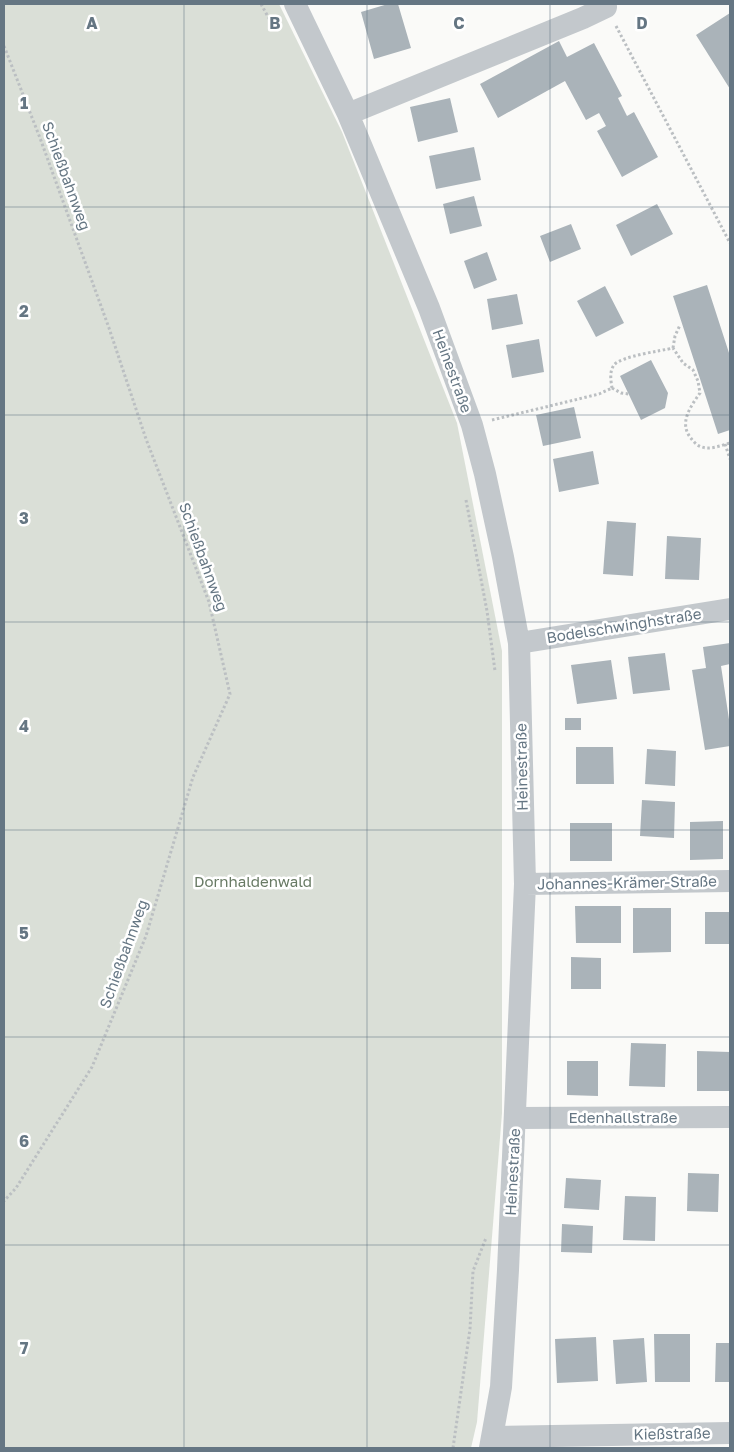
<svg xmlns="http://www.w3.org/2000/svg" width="734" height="1452" viewBox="0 0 734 1452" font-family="'Golos Text',sans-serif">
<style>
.green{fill:#dadfd7}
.building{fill:#aab3b9}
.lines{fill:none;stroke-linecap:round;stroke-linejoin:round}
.path{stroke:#bbbfc2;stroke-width:3;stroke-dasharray:2.5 2.5;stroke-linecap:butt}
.minor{stroke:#c3c8cc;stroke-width:22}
.grid{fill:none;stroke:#657683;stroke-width:1;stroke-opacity:0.55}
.labels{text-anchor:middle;stroke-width:5;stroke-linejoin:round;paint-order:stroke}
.street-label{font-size:15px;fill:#657683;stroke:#fff}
.park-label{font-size:15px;fill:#687a64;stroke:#fff}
.grid-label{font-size:16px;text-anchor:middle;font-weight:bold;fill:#657683;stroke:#fff;stroke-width:5;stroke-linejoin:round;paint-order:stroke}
</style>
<rect width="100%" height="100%" fill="#fafaf8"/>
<path class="green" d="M4,4H279L342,132L457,423L502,651V1113L477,1422L471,1448H4Z"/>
<path class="building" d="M388,4H398L411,48L374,59L361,12Z
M730,13V89L696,35Z
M559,41L567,57L594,43L622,96L618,98L627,116L634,112L658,157L622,177L597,131L606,126L599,113L586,120L565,81L498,118L480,84Z
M450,98L458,132L418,142L410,107Z
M474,147L481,180L436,189L429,156Z
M474,196L482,226L450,234L443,204Z
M657,204L673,234L631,256L616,225Z
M571,224L581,249L550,262L540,236Z
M487,252L497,280L474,289L464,261Z
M707,285L730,356V430L718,434L673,296Z
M605,286L624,323L596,337L577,301Z
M517,294L523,324L492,330L487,299Z
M539,339L544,372L512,378L506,345Z
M651,360L668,393L665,408L641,420L620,376Z
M574,407L581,438L543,446L536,415Z
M593,451L599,484L559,492L553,459Z
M607,521L636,523L633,576L603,574Z
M667,536L701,538L699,580L665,579Z
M730,643V664L721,666L730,726V746L705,750L692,670L706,668L703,647Z
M665,653L670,690L633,694L628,657Z
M611,660L617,699L577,704L571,665Z
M565,718H581V730H565Z
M576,747H613L614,784H576Z
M647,749L676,751L675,786L645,784Z
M642,800L675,802L674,838L640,836Z
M723,821V859L690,860V822Z
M570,823H612V861H570Z
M575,906H621V943H576Z
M633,908H671V952L633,953Z
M705,912H730V944H705Z
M571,957L601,958V989H571Z
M631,1043L666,1044L665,1087L629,1086Z
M697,1051L730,1052V1091H697Z
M567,1061H598V1096L567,1095Z
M688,1173L719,1174L718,1212L687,1211Z
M566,1178L601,1180L599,1210L564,1208Z
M625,1196L656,1197L655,1241L623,1240Z
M562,1224L593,1226L592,1253L561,1252Z
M654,1334H690V1382H655Z
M596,1337L598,1381L557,1383L555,1339Z
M644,1338L647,1382L616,1384L613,1340Z
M716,1343H730V1382H715Z"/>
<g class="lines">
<path class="path" d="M261,4L272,24L281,25
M616,26L730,243
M4,46L40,138L109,328L146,439L209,602L230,694L193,777L146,936L92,1067L16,1188L4,1201
M673,348L675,336L680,325
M612,388C611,381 609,372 614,365C621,356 661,351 673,348L683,363L693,370L698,381L700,393C691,406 679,422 690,437C693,441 697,446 702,447C711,450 722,445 730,443
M612,388L621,393L629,394
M492,420L599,394L612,388
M725,444L730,459
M466,500L487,611L495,671
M453,1448L470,1329L473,1271L486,1238"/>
<path class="minor" d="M295,4L348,114L429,308L472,425L485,474L503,557L519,643L525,884L508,1270L501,1387L490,1448
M348,114L583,18L606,7
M519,643L730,609
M525,884L730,881
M516,1118L730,1117
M493,1437L730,1433"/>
</g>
<path class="grid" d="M184,4V1448M367,4V1448M550,4V1448M4,207H730M4,415H730M4,622H730M4,830H730M4,1037H730M4,1245H730"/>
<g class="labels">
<g class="street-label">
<text transform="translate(66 176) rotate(70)" y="5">Schießbahnweg</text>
<text transform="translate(452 371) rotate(70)" y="5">Heinestraße</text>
<text transform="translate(203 557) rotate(70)" y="5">Schießbahnweg</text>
<text transform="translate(624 626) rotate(-9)" y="5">Bodelschwinghstraße</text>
<text transform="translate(522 767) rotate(-91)" y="5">Heinestraße</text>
<text transform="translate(627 883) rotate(-1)" y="5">Johannes-Krämer-Straße</text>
<text transform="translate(124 954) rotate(-70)" y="5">Schießbahnweg</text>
<text x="623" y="1123">Edenhallstraße</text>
<text transform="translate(513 1172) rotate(-87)" y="5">Heinestraße</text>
<text transform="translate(672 1434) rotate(-1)" y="5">Kießstraße</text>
</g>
<g class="park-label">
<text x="253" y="887">Dornhaldenwald</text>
</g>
</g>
<g class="grid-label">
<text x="92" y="29">A</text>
<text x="275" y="29">B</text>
<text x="459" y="29">C</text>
<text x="642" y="29">D</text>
<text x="24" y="109">1</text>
<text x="24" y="317">2</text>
<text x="24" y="524">3</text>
<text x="24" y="732">4</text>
<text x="24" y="939">5</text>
<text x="24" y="1147">6</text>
<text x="24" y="1354">7</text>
</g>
<rect width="734" height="1452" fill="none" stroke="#657683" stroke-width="10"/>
</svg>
